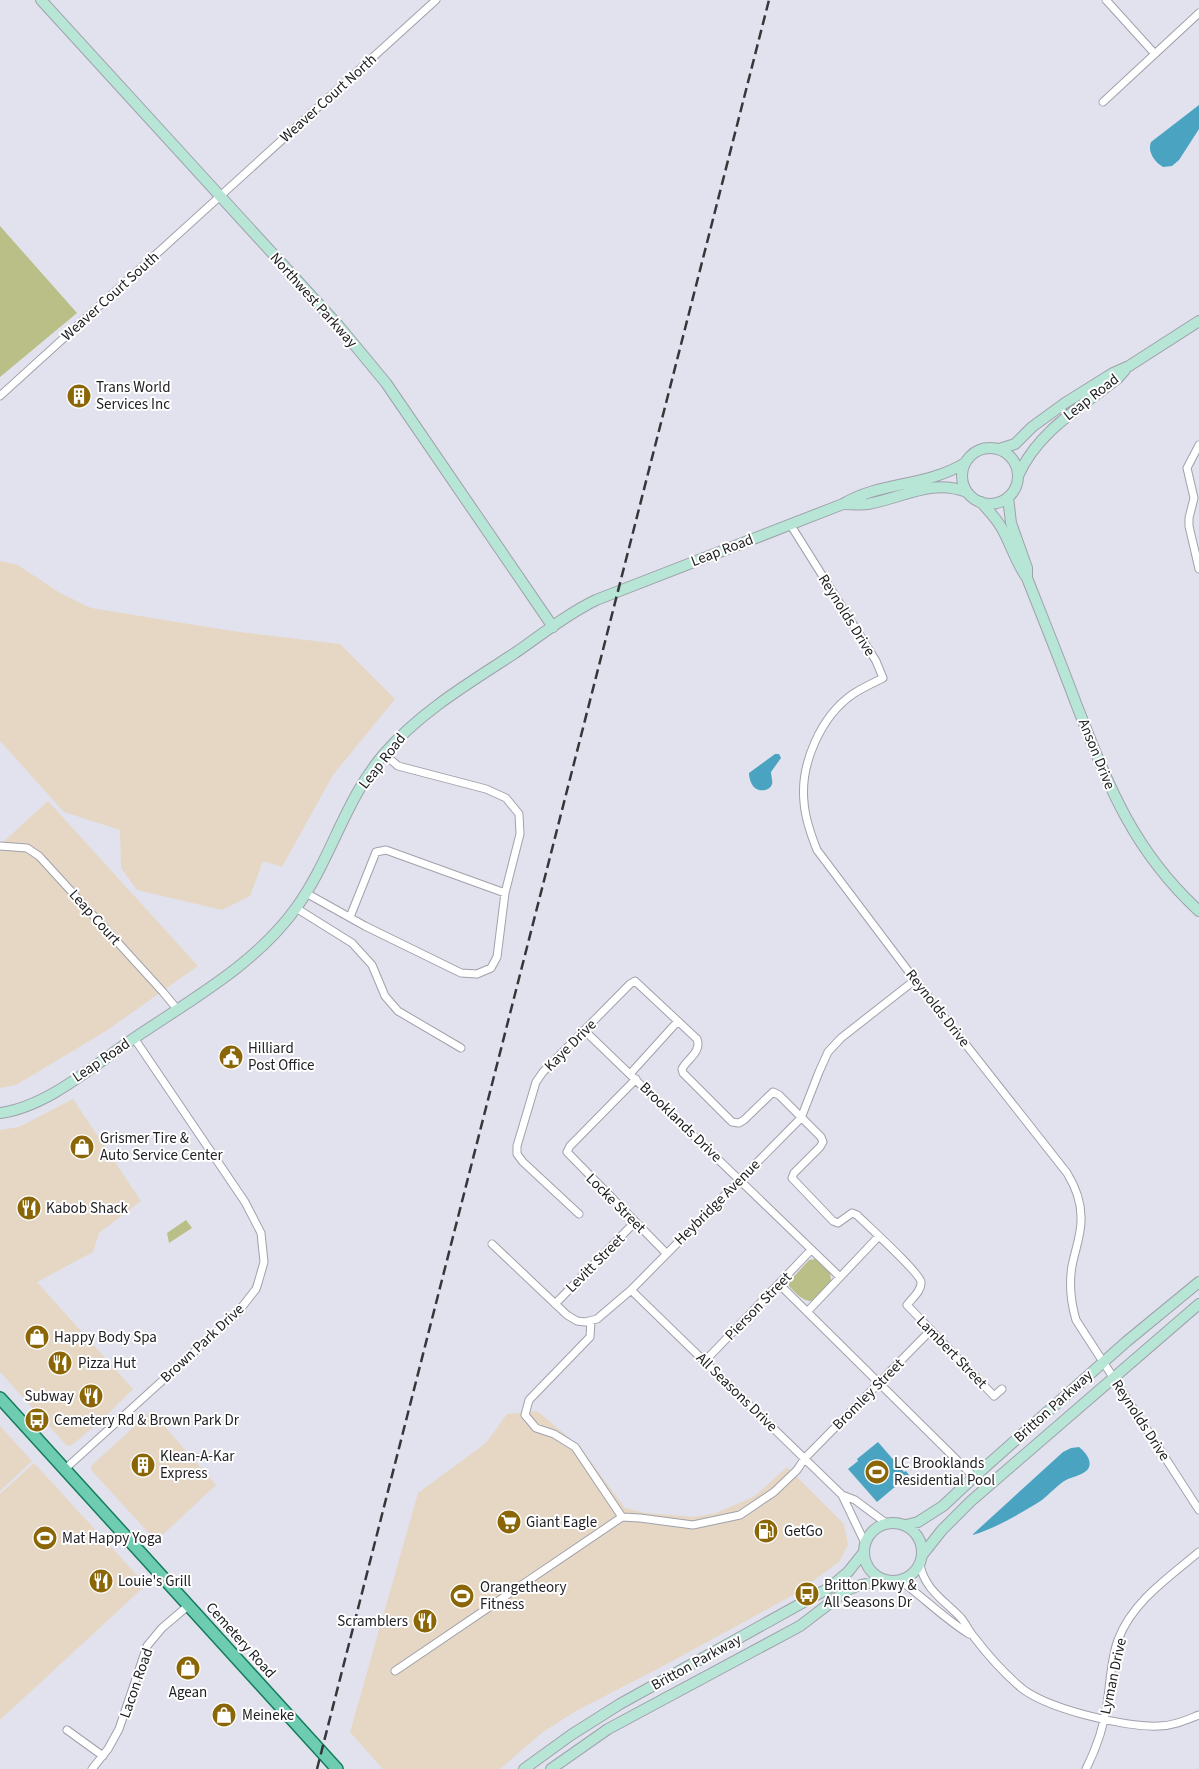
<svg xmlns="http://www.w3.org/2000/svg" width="1199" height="1769" viewBox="0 0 1199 1769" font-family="'Source Sans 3',sans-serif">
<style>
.commercial{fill:#e5d7c4}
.green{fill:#babe87}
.water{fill:#4ba3c2}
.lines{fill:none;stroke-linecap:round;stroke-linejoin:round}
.street-casing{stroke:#a0a1ab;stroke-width:9}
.secondary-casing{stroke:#a0a1ab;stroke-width:12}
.primary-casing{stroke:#157b5d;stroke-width:14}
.street{stroke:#fff;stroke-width:7}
.secondary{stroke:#b7e6d7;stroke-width:10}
.primary{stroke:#6ecdb0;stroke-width:11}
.rail{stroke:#36363b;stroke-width:2.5;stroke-dasharray:10 5;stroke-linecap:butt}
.labels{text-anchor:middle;stroke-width:4;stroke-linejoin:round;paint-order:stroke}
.street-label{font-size:15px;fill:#212125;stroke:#fff}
.poi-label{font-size:15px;fill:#212125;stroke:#fff;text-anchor:start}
</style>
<rect width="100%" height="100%" fill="#e1e2ed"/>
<path class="commercial" d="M0,561L18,565L60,593L91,608L232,631L340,644L395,699L333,775L282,867L263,861L250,896L222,910L137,890L121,868L120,830L64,812L0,741Z
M48,801L198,966L106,1031L16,1085L0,1088V845Z
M73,1099L141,1201L99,1233L93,1252L37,1282L133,1389L103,1419L72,1445L67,1446L0,1372V1130L19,1127Z
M151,1411L216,1485L156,1541L92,1471L91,1466Z
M537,1411L579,1446L625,1508L645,1513L695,1517L716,1513L755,1496L787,1467L844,1524L848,1545L839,1562L795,1594L665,1665L576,1711L543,1732L500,1769H383L350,1732L418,1493L486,1443L507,1414Z
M0,1426L32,1461L0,1491Z
M34,1463L146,1585L0,1720V1494Z"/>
<path class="green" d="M0,226L77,313L0,377Z
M186,1220L192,1228L169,1243L167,1233Z
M815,1259L830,1272L831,1281L812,1301C802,1301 796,1293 789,1286V1282L809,1260Z"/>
<path class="water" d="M1199,105V129L1179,160L1172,166L1163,167C1155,162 1147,152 1151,142Z
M775,754H779L781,758L771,772C771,776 773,781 772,784C770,791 760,792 755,788C751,785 749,778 749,773Z
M878,1442L904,1472L906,1471L909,1475L877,1502L848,1469L858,1461L857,1459Z
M1079,1447C1084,1451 1092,1459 1089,1467C1087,1474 1072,1477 1066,1480C1057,1485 1050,1494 1042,1500C1023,1512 993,1530 972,1535L1063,1452L1071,1448Z"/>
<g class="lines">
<defs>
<path id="street" d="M1106,0L1155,54
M1103,102L1199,13
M0,396L436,0
M1199,445L1187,468L1194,498L1189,518V526L1199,569
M790,524L876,661L883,678C873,683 862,688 853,694C821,716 800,764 804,802C805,818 811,835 817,850L915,980L1067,1173C1075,1186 1081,1201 1081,1217C1082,1233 1075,1250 1072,1266C1069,1284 1071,1303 1076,1320L1199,1510
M0,846L27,848L39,856L163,992L177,1009
M306,893L365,926L461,973L477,974L491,968L497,957L505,893L520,834L519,814L506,798L486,789L398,766L384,754
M296,908L352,943L372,965L385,996L398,1011L461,1048
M350,917L376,852L386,850L505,893
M585,1031L840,1277
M630,1074L678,1021
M636,1079L570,1146L567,1152L666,1253
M579,1214L523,1162L517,1154V1146L536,1082L543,1072L630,984L635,981L697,1039C702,1052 687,1059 682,1069L683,1073L732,1122L739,1123L744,1120L773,1092L779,1095L821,1137L823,1142L820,1147L794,1173L792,1178L833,1221L838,1223L852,1213L857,1215C867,1225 920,1273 921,1282C922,1291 912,1298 907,1305L994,1396L1002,1389
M492,1244L567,1315L577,1321L585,1322L597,1319L631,1290L801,1118L819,1072L828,1052L841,1038L915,980
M779,1284L974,1477
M631,1290L842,1495L855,1500L886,1523
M555,1304L635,1222
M807,1312L879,1236
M591,1321L590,1337L529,1400L525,1415L536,1428L554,1434L575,1447L622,1517
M705,1361L811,1250
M65,1469L238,1312L256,1289L258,1283L264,1262L261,1233L245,1202L134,1038
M842,1495L865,1543
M920,1565C925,1590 945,1601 961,1618C966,1624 969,1631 974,1637C987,1654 1002,1671 1018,1685C1042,1708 1126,1728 1159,1726C1173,1726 1186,1720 1199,1715
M901,1581C924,1598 945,1619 969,1634
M395,1671L622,1517L640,1518L693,1525L740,1515L774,1492L797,1470L805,1458L931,1330
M67,1730L103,1756
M92,1769L108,1749L119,1729L147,1646L162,1628L189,1605
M1086,1769C1096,1749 1104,1726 1107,1704C1110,1685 1111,1657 1118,1640C1132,1602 1169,1577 1199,1552"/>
<path id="secondary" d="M41,0L338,325L386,383L553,627
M962 476a28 28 0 1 1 56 0a28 28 0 1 1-56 0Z
M999,449L1015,444L1032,427L1065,403L1113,373L1129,366L1199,321
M1018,476C1038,431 1080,408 1118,378L1125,370
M1008,497L1011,523L1027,568V577
M981,502C988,510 996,518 1001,527C1011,544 1016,563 1027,578C1044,621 1061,663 1077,706C1109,787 1133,850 1199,911
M844,504C852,504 860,505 868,504C903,498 931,478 967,492
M0,1113C47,1107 94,1065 133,1039C190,1000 255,965 296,908C331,860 345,799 384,754C420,712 469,683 515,653C541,635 567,614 596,600L843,504C881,481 926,487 965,463
M864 1552a29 29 0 1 1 58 0a29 29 0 1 1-58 0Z
M906,1525L918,1522L943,1506L974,1477L1126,1342L1199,1282
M923,1554L942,1530L971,1501L1199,1304
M524,1769L571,1735L620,1704L829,1588L848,1572L864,1552
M551,1769L608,1729L800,1626L847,1590L857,1586L882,1580"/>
<path id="primary" d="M0,1398L337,1769"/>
</defs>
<use href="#street" class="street-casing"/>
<use href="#secondary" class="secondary-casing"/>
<use href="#primary" class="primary-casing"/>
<use href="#street" class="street"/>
<use href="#secondary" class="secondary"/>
<use href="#primary" class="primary"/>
<path class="rail" d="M317,1769L769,0"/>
</g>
<defs>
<symbol id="building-disc" viewBox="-11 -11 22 22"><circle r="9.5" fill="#8b6606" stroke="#fff"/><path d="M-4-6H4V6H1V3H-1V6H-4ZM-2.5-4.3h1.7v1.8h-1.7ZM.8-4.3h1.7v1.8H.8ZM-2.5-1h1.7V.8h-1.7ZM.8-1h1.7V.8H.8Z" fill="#fff"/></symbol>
<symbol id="civic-disc" viewBox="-11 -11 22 22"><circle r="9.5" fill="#8b6606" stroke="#fff"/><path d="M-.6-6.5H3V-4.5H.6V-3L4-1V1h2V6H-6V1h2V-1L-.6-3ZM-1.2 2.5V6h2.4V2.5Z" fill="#fff"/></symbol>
<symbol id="shop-disc" viewBox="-11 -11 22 22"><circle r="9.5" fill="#8b6606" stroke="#fff"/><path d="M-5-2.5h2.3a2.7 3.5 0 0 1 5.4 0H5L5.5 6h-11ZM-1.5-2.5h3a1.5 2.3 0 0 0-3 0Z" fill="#fff"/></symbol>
<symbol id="restaurant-disc" viewBox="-11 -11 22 22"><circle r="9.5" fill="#8b6606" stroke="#fff"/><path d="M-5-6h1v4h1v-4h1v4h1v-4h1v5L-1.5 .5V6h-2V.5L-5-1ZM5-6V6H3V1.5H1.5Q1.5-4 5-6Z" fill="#fff"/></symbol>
<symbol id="bus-disc" viewBox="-11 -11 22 22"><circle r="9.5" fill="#8b6606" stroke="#fff"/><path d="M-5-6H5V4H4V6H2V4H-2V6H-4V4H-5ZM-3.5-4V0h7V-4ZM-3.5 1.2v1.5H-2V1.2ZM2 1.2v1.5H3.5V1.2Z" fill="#fff"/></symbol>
<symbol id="stadium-disc" viewBox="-11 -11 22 22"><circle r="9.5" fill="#8b6606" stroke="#fff"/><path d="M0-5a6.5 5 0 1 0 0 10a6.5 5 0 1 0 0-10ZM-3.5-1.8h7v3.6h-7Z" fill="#fff"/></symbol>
<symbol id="supermarket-disc" viewBox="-11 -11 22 22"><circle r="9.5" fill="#8b6606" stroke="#fff"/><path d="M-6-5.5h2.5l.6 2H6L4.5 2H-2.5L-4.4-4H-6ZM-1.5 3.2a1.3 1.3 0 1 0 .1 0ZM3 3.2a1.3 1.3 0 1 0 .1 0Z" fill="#fff"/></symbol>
<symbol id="fuel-disc" viewBox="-11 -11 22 22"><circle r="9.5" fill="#8b6606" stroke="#fff"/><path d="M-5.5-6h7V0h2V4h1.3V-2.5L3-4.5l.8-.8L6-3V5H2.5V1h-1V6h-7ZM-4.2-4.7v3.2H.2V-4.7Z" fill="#fff"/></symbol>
</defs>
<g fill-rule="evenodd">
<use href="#building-disc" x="65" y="382" width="28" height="28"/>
<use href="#civic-disc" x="217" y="1043" width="28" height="28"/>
<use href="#shop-disc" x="68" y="1133" width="28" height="28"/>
<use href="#restaurant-disc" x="15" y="1194" width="28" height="28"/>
<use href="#shop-disc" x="23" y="1323" width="28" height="28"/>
<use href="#restaurant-disc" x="46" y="1349" width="28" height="28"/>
<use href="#restaurant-disc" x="77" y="1382" width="28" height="28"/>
<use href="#bus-disc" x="23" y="1406" width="28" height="28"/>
<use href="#building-disc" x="129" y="1451" width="28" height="28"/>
<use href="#stadium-disc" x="863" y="1458" width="28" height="28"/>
<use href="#supermarket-disc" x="495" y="1508" width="28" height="28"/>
<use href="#fuel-disc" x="752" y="1517" width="28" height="28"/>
<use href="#stadium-disc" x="31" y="1524" width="28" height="28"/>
<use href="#restaurant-disc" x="87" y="1567" width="28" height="28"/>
<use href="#bus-disc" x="793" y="1580" width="28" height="28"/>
<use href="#stadium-disc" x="448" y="1582" width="28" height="28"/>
<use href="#restaurant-disc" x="411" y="1607" width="28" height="28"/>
<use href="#shop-disc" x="174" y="1654" width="28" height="28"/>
<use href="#shop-disc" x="210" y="1701" width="28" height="28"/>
</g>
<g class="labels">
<g class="street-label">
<text transform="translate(328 98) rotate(-42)" y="5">Weaver Court North</text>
<text transform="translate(110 296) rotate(-42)" y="5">Weaver Court South</text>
<text transform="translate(314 300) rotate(48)" y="5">Northwest Parkway</text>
<text transform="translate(1091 397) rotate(-38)" y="5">Leap Road</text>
<text transform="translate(722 550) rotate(-21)" y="5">Leap Road</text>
<text transform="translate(847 615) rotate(58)" y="5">Reynolds Drive</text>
<text transform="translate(1097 754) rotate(68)" y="5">Anson Drive</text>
<text transform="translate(382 761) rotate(-52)" y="5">Leap Road</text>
<text transform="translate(95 917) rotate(48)" y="5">Leap Court</text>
<text transform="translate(938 1008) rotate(52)" y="5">Reynolds Drive</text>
<text transform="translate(570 1045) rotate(-45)" y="5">Kaye Drive</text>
<text transform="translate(101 1060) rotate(-34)" y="5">Leap Road</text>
<text transform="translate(681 1122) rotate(44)" y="5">Brooklands Drive</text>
<text transform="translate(717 1202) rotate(-45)" y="5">Heybridge Avenue</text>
<text transform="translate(616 1203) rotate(45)" y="5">Locke Street</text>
<text transform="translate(595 1263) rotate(-45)" y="5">Levitt Street</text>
<text transform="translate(758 1306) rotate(-46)" y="5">Pierson Street</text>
<text transform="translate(202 1343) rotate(-43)" y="5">Brown Park Drive</text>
<text transform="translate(952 1352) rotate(46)" y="5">Lambert Street</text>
<text transform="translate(737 1392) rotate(44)" y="5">All Seasons Drive</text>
<text transform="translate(868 1394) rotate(-45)" y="5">Bromley Street</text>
<text transform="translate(1053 1406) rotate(-42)" y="5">Britton Parkway</text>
<text transform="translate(1141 1420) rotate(57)" y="5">Reynolds Drive</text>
<text transform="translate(241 1640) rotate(48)" y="5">Cemetery Road</text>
<text transform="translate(696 1662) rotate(-29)" y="5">Britton Parkway</text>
<text transform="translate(1113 1676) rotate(-78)" y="5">Lyman Drive</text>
<text transform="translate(136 1683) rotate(-71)" y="5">Lacon Road</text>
</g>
<g class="poi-label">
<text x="96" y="392">Trans World<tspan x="96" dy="17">Services Inc</tspan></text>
<text x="248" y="1053">Hilliard<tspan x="248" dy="17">Post Office</tspan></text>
<text x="100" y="1143">Grismer Tire &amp;<tspan x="100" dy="17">Auto Service Center</tspan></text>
<text x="46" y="1213">Kabob Shack</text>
<text x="54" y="1342">Happy Body Spa</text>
<text x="78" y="1368">Pizza Hut</text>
<text x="74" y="1401" text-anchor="end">Subway</text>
<text x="54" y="1425">Cemetery Rd &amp; Brown Park Dr</text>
<text x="160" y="1461">Klean-A-Kar<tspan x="160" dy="17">Express</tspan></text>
<text x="894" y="1468">LC Brooklands<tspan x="894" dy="17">Residential Pool</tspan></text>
<text x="526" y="1527">Giant Eagle</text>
<text x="784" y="1536">GetGo</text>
<text x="62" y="1543">Mat Happy Yoga</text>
<text x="118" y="1586">Louie's Grill</text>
<text x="824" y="1590">Britton Pkwy &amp;<tspan x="824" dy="17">All Seasons Dr</tspan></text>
<text x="480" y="1592">Orangetheory<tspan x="480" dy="17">Fitness</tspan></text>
<text x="408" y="1626" text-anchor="end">Scramblers</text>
<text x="188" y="1697" text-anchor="middle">Agean</text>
<text x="242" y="1720">Meineke</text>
</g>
</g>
</svg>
